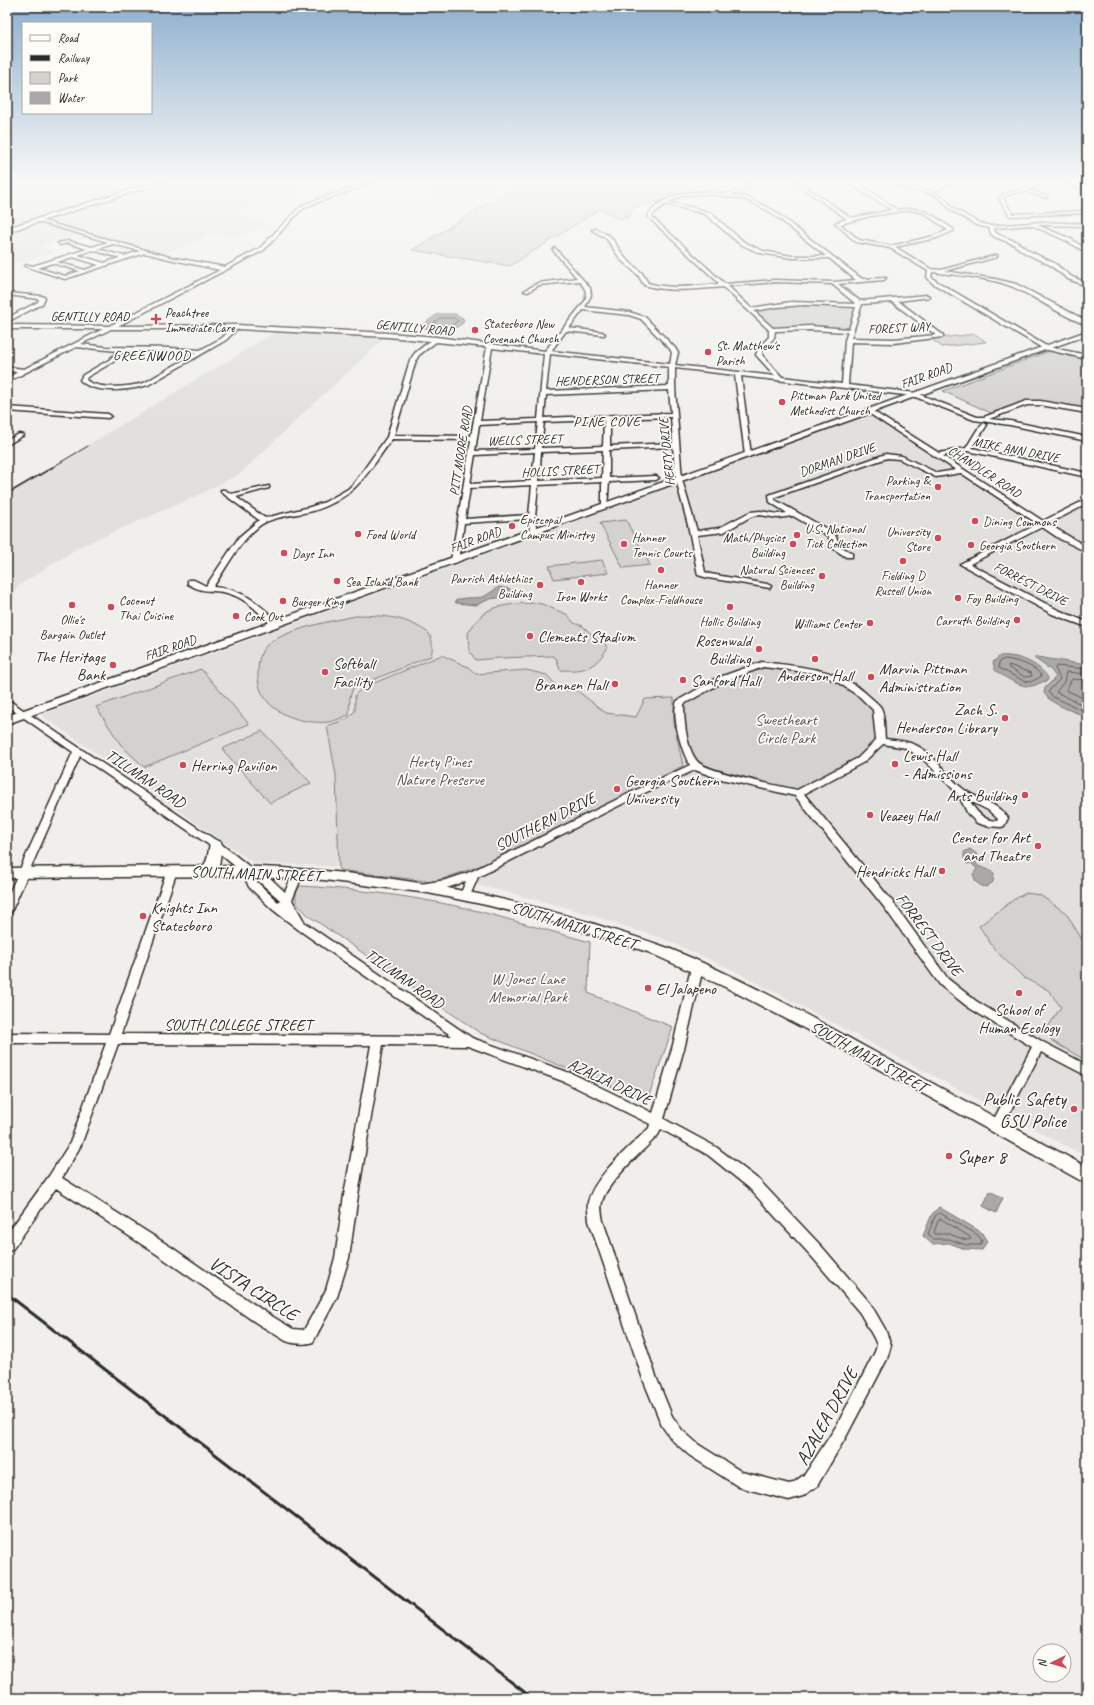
<svg xmlns="http://www.w3.org/2000/svg" width="1094" height="1705" viewBox="0 0 1094 1705" font-family="Caveat,sans-serif">
<style>
.built{fill:#e1e0dc}
.green{fill:#d3d2cf;stroke:#7f7e7d}
.water{fill:#aaa9a7;stroke:#777775}
.lines{fill:none;stroke-linecap:round;stroke-linejoin:round}
.shore{stroke:#5e5d5d;stroke-width:1}
.minor-casing{stroke:#2b2b2b;stroke-width:3}
.major-casing{stroke:#2b2b2b;stroke-width:3}
.minor{fill:#fdfcf7;fill-rule:evenodd}
.major{fill:#fdfcf7;fill-rule:evenodd}
.rail-far2{stroke:#2b2b2b;stroke-width:1}
.rail-far1{stroke:#2b2b2b;stroke-width:1.5}
.rail{stroke:#2b2b2b;stroke-width:3}
.poi-dot{fill:#d1495b;stroke:#fdfcf7;stroke-width:1.5}
.labels{text-anchor:middle;stroke-width:3.5;stroke-linejoin:round;paint-order:stroke}
.far-poi-label{font-size:13px;fill:#2b2b2b;stroke:#fdfcf7;text-anchor:start}
.far-street-label{font-size:13px;fill:#2b2b2b;stroke:#fdfcf7}
.far-neighbourhood-label{font-size:14px;letter-spacing:1px;fill:#2b2b2b;stroke:#fdfcf7}
.poi-label{font-size:16px;fill:#2b2b2b;stroke:#fdfcf7;text-anchor:start}
.park-label{font-size:16px;fill:#555554;stroke:#fdfcf7}
.street-label{font-size:16px;fill:#2b2b2b;stroke:#fdfcf7}
.near-poi-label{font-size:19px;fill:#2b2b2b;stroke:#fdfcf7;text-anchor:end}
.near-street-label{font-size:19px;fill:#2b2b2b;stroke:#fdfcf7}
</style>
<rect width="100%" height="100%" fill="#f0efeb"/>
<filter id="ink" filterUnits="userSpaceOnUse"><feTurbulence type="fractalNoise" baseFrequency=".025" numOctaves="2"/><feDisplacementMap in="SourceGraphic" scale="8" xChannelSelector="R" yChannelSelector="G"/><feConvolveMatrix kernelMatrix="1 2 1 2 8 2 1 2 1" color-interpolation-filters="sRGB"/></filter>
<g filter="url(#ink)">
<path class="built" d="M7,182H93L99,184L104,182H153L7,227Z
M166,182H365L350,187L335,184L319,190L308,187L236,214L271,224L234,237L218,233L159,255L81,233L41,246L54,252L7,266V231Z
M414,182H500L495,184L494,190L477,200L459,202L443,201Z
M282,328L388,335L312,405L241,473L201,494L79,547L24,582L7,596V494Z
M870,415L1043,527L1087,506V1157L731,969L661,938L575,910L491,888L406,873L327,866L254,863L41,715Z"/>
<path class="green" d="M523,182H752L677,196L633,208L628,218H617L600,209L510,266L412,250Z
M791,304L856,307L857,308L848,330L771,328L755,312V310Z
M975,334L986,342L942,347L931,339Z
M1055,351L1087,358V411L1041,401H1030L993,414L943,391L1047,352Z
M626,520L650,565L623,568L600,523Z
M602,560L608,573L554,579L549,566Z
M534,603L542,604L568,615L574,623L583,626L595,638L604,639L607,649C594,669 584,671 560,670L556,658L553,656L500,658L476,660L469,651L468,633C472,627 476,620 482,615C494,604 518,604 534,603Z
M361,615C383,616 399,616 419,627C422,629 427,631 429,634C433,640 433,649 431,656L353,688L350,697L349,715C343,717 335,721 329,722C296,725 255,709 258,671C258,663 260,651 266,646C284,629 336,620 361,615Z
M442,655L468,667L476,674L526,670L547,675L561,691L575,689L606,713L636,717L645,699L674,698V723L683,766L485,864L434,882L339,870L336,775L327,726L347,719L355,711V695L362,688Z
M762,664L830,675L877,709L881,741L861,760L798,793L696,766L687,749L680,703L691,696Z
M201,669L249,724L144,767L121,745L96,707Z
M262,731L311,783L270,803L222,749Z
M300,886C359,889 420,897 478,911C516,921 553,932 590,942L588,993L673,1027L647,1101L480,1033L309,916L296,903V893Z
M1026,893L1040,895L1066,913L1086,946L1087,1061L1052,1041L1046,1030L1061,1007L1048,990L1024,978L995,950L979,926L1013,900Z"/>
<path class="water" d="M438,314H455L463,318L464,322C452,333 438,333 422,327V325Z
M499,587L510,589L512,593L510,596L490,599L476,605L456,603L455,601C464,596 472,599 482,597C487,596 493,590 499,587Z
M1000,656C1018,654 1040,664 1048,678L1047,681C1041,681 1038,685 1032,686C1021,688 1004,677 995,670L993,662Z
M1037,657L1087,665V717C1074,711 1052,706 1044,693L1045,688L1056,677L1051,670L1034,658Z
M970,849L978,855L976,863L978,866L989,870L994,873L993,882L986,887L982,886L976,882L973,874L977,869L971,863L967,864L964,858V852Z
M990,1191L1003,1198L996,1213L983,1206Z
M939,1207L981,1232L987,1241L982,1250L965,1249L949,1243L932,1244L923,1236L932,1214Z"/>
<g class="lines">
<path class="shore" d="M440,318H454L458,321L450,326H434V323Z
M1005,659C1018,661 1034,665 1042,676L1031,682L1024,681L999,668V662Z
M1009,665L1031,673L1032,676L1025,677L1009,668Z
M1087,669L1056,666L1055,668L1060,679L1048,692L1053,697L1087,712
M1087,674L1066,672L1064,682L1056,692L1087,707
M1087,680L1072,679L1066,690L1087,700
M940,1213L978,1235L982,1241L980,1245H966L949,1239H933L928,1234L935,1216Z
M941,1219L970,1237L971,1239L966,1240L949,1234H935L934,1232L938,1221Z"/>
<defs>
<path id="minor" d="M368,182H375L307,206L299,212L264,250L118,326L236,325L388,333L436,337L545,351L585,301C588,292 585,288 579,281L539,285L528,292L524,291L538,283L577,278L553,250L555,248L590,288L591,295L585,307L629,312L645,317L675,348L678,353L675,365L775,376L756,355L759,347L769,337V330L723,287C696,289 670,293 644,285L638,275L621,260L606,238L592,230L596,229L610,236L625,258L642,273L648,283C671,290 695,286 720,284L648,217C657,196 690,190 711,192C715,192 722,195 726,194C736,192 746,182 758,182L731,195L746,197L771,209L862,279L886,278L884,280L838,284L860,301L927,295L930,297L898,301L943,335V337L894,343L851,342L848,385L916,393L977,417H984L1026,401H1040L1087,409V413L1040,405H1027L989,419L1010,421L1087,437V441L1010,425L974,420L913,396L741,376L751,455L748,457L745,455L735,375L675,368V388L682,480L697,531L719,528L750,512L760,511L778,514L787,513L770,502L769,495L886,454L902,456L937,473L956,470L867,412V410H871L939,453L966,448L977,430L984,423L987,425L972,448L1087,473V477L968,451L943,456L1043,521L1087,499V504L1048,524L1087,547V552L1060,539L1042,527L970,564L1058,610L1087,622V627L1052,614L960,564L1038,524L961,473L936,477L899,459L887,458L775,497V500L834,533L840,546L852,553V557H846L834,549L828,536L793,516L778,518L760,515L752,516L724,532L697,535L705,572L710,574L767,584L771,586L770,588L708,578L698,575L688,525L676,480L673,447L609,450V478L656,476L659,478L656,480L609,482L607,507L602,506V482L538,485L535,517L537,535H534L530,533L529,519L464,523L459,561L455,563L451,561L471,440L392,439C368,472 356,498 313,511C297,515 271,516 258,527C239,542 227,567 213,587C243,589 257,602 278,622V626H272C260,613 247,599 230,594C213,588 206,595 188,584V580H194L206,586L239,537L259,520L221,492V490H225L231,494L269,486V488L236,497L265,518L310,507L325,502L348,489L355,482L387,437L410,360L415,353L430,341L388,337L237,329L226,340L148,385C130,390 94,395 80,380L83,375L109,360L118,351L76,347L7,382V378L18,372L7,371V367L24,369L103,329H7V325L109,326L220,270L169,259L145,253L65,279L25,266L27,265L33,266L87,249L68,243L60,245L58,243L68,241L92,247L108,242L32,220L36,219L170,257L225,267L260,248L297,210L305,204ZM710,194L744,199L769,211L826,256H792L763,251L744,242L709,212L669,202L684,195ZM666,204L705,214L740,244L760,253L792,258H829L856,280L833,282L775,280L725,284L652,217L654,213ZM113,244L140,251L124,256L97,249ZM92,250L120,258L104,263L78,255ZM73,257L99,265L85,270L57,262ZM52,263L80,271L65,276L38,268ZM775,282L832,284L856,304L791,302L751,308L728,286ZM892,302L936,335L894,339L851,338L862,304ZM804,305L856,307L849,329L810,326L773,328L754,311L777,307ZM583,310L629,315L641,319L670,349L672,353L670,364L551,351L566,331L604,335L605,334L602,332L569,328ZM111,329H231L222,338L200,350L170,348L106,347L81,344ZM810,330L848,332L845,340L842,384L782,377L762,355L763,349L774,338L775,331ZM436,342L487,347L471,436L394,435L416,360L419,355ZM492,348L544,354L538,419L480,421ZM124,351H170L196,353L144,383C129,387 98,390 86,380L87,377L113,362ZM550,354L669,367V386L546,391ZM669,390L671,413L544,418L546,395ZM671,417L673,443L610,446V419ZM604,420L603,446L541,448L544,422ZM538,422L535,449L475,451L479,425ZM603,450L602,478L539,481L541,452ZM535,452L532,481L470,484L475,455ZM532,485L529,515L465,519L470,488Z
M422,182H427L422,185L420,184Z
M794,182H799L851,218L892,210L846,182C861,182 884,201 897,210C923,205 932,215 953,229V231L937,238L895,247L931,269L941,270L997,255V257L945,271L995,279L1016,284L1087,321V325C1061,316 1038,298 1013,287C994,278 954,275 932,272L931,277L936,281L1048,347L1087,355V359L1044,349L932,283L927,277L928,271L890,248L856,242L835,223L847,219ZM909,210L924,213L948,230L934,236L891,246L859,240L840,224L871,216Z
M895,182L929,191L947,182H953L933,192L945,199L953,208L979,223L991,226L1042,222L1087,224V226L1037,225L1071,239L1087,250V253L1067,241L1031,225L994,228L995,232L999,235L1017,242L1029,251L1054,263L1072,277L1087,283V286L1068,279L1050,265L1025,253L1013,244L995,237L991,234L989,228L976,225L951,210L943,201L933,194L897,186Z
M1036,182H1042L1028,190L1047,196V198L1024,191L1005,196L1003,199L1013,214L1087,211V213L1010,216L999,199L1003,194L1023,189Z
M1065,182L1076,183L1087,188V191Z
M7,293L42,296L45,298L42,304L7,322V318L38,302L39,299L7,295Z
M7,407L108,414L111,416L108,418L7,411Z
M19,434L24,435L7,445V440Z
M762,662C801,667 841,668 870,697C874,701 879,704 881,708C885,716 884,730 885,739C893,740 902,740 910,743C934,750 946,778 966,791C980,800 999,804 1008,818L1004,826L1001,827L987,826L977,823L968,814L958,794L924,760L906,748L883,744L864,762L804,794L892,901L948,979L976,1001L1043,1042L1087,1065V1076L1041,1052L1001,1129L997,1130L993,1129L991,1125L993,1121L1032,1047L968,1007L940,985L884,907L795,796L717,778L695,770L640,795L478,877L469,898H461L460,895L466,881C453,886 434,894 420,890L419,887L420,884L446,880L470,872L634,791L690,765C682,753 671,715 677,701L717,678ZM763,667L815,673L827,677L839,683L860,697L873,710L876,740L858,758L797,790C780,786 705,772 697,761C686,747 684,721 684,704L723,682ZM970,801L988,810L998,819L997,821C984,821 976,812 970,801Z
M7,699L220,843L251,868L267,875L285,892L294,871H302L303,874L292,900L305,923L472,1038L573,1074L653,1113L673,1045L691,968L693,965L697,964L701,965L703,968L685,1045L664,1119L716,1147L759,1180L823,1248L870,1303L885,1329L891,1345L887,1359L847,1435L817,1486L803,1496L789,1500L739,1487L689,1455L672,1440L662,1426L643,1379L589,1221C589,1215 587,1208 588,1202C594,1176 630,1147 649,1128L650,1124L565,1082L468,1046L383,1045L358,1195L349,1258L337,1297L313,1342C305,1345 294,1344 286,1341L255,1322L161,1257L56,1188L12,1250L7,1251V1234L49,1176L70,1143L106,1043H7V1033L109,1034L168,868H176L177,871L121,1034L452,1036L299,930L272,909L249,887L243,873L212,847L80,756L12,910L11,913L7,914V898L73,752L7,706ZM256,879L280,900L278,902L257,882ZM118,1044L371,1045L344,1195L335,1258L326,1290L304,1330L293,1329L265,1312L171,1247L62,1178L81,1145ZM661,1129L708,1155L749,1188L813,1258L860,1313L874,1338L877,1345L875,1352L837,1425L805,1474L793,1483L789,1484L742,1472L699,1445L682,1430L672,1416L657,1379L603,1221C602,1215 600,1208 602,1202C606,1183 644,1150 658,1135Z"/>
<path id="major" d="M155,182H164L7,232V228Z
M1087,331V335L7,724V716Z
M216,840L221,842L222,845L219,866C344,867 468,886 588,922C615,931 642,938 668,948C737,976 804,1013 869,1049C942,1088 1014,1128 1087,1167V1184L813,1033L725,987L648,952L543,919L486,905L428,893L324,880L234,876L7,878V868L203,866C210,859 207,850 211,842Z"/>
</defs>
<use href="#minor" class="minor-casing"/>
<use href="#major" class="major-casing"/>
<use href="#minor" class="minor"/>
<use href="#major" class="major"/>
<path class="rail-far2" d="M51,468L88,446"/>
<path class="rail-far1" d="M7,494L53,467"/>
<path class="rail" d="M7,1294L532,1698"/>
</g>
</g>
<linearGradient id="sky" x2="0" y2="1"><stop stop-color="#8fb0ce"/><stop offset="0.43" stop-color="#f8f8f6"/><stop offset="1" stop-color="#f8f8f6" stop-opacity="0"/></linearGradient>
<rect width="1094" height="421" fill="url(#sky)"/>
<g class="poi-dot">
<path d="M154 313h4v4h4v4h-4v4h-4v-4h-4v-4h4z"/>
<circle cx="475" cy="330" r="4"/>
<circle cx="708" cy="352" r="4"/>
<circle cx="782" cy="402" r="4"/>
<circle cx="938" cy="487" r="4"/>
<circle cx="975" cy="521" r="4"/>
<circle cx="512" cy="526" r="4"/>
<circle cx="358" cy="534" r="4"/>
<circle cx="797" cy="535" r="4"/>
<circle cx="938" cy="538" r="4"/>
<circle cx="624" cy="544" r="4"/>
<circle cx="793" cy="544" r="4"/>
<circle cx="971" cy="545" r="4"/>
<circle cx="284" cy="553" r="4"/>
<circle cx="903" cy="561" r="4"/>
<circle cx="661" cy="570" r="4"/>
<circle cx="822" cy="576" r="4"/>
<circle cx="337" cy="581" r="4"/>
<circle cx="581" cy="582" r="4"/>
<circle cx="540" cy="585" r="4"/>
<circle cx="958" cy="598" r="4"/>
<circle cx="283" cy="601" r="4"/>
<circle cx="72" cy="605" r="4"/>
<circle cx="111" cy="607" r="4"/>
<circle cx="730" cy="607" r="4"/>
<circle cx="236" cy="616" r="4"/>
<circle cx="1017" cy="620" r="4"/>
<circle cx="870" cy="623" r="4"/>
<circle cx="530" cy="636" r="4"/>
<circle cx="759" cy="649" r="4"/>
<circle cx="815" cy="659" r="4"/>
<circle cx="113" cy="665" r="4"/>
<circle cx="325" cy="672" r="4"/>
<circle cx="871" cy="677" r="4"/>
<circle cx="683" cy="680" r="4"/>
<circle cx="615" cy="684" r="4"/>
<circle cx="1005" cy="718" r="4"/>
<circle cx="895" cy="764" r="4"/>
<circle cx="183" cy="765" r="4"/>
<circle cx="617" cy="789" r="4"/>
<circle cx="1025" cy="795" r="4"/>
<circle cx="870" cy="815" r="4"/>
<circle cx="1038" cy="846" r="4"/>
<circle cx="942" cy="871" r="4"/>
<circle cx="143" cy="916" r="4"/>
<circle cx="648" cy="988" r="4"/>
<circle cx="1019" cy="993" r="4"/>
<circle cx="1074" cy="1109" r="4"/>
<circle cx="949" cy="1156" r="4"/>
</g>
<g class="labels">
<g class="far-poi-label">
<text x="165" y="317">Peachtree<tspan x="165" dy="15">Immediate Care</tspan></text>
<text x="483" y="328">Statesboro New<tspan x="483" dy="15">Covenant Church</tspan></text>
<text x="716" y="350">St. Matthew's<tspan x="716" dy="15">Parish</tspan></text>
<text x="790" y="400">Pittman Park United<tspan x="790" dy="15">Methodist Church</tspan></text>
<text x="930" y="485" text-anchor="end">Parking &amp;<tspan x="930" dy="15">Transportation</tspan></text>
<text x="520" y="524">Episcopal<tspan x="520" dy="15">Campus Ministry</tspan></text>
<text x="983" y="526">Dining Commons</text>
<text x="805" y="533">U.S. National<tspan x="805" dy="15">Tick Collection</tspan></text>
<text x="930" y="536" text-anchor="end">University<tspan x="930" dy="15">Store</tspan></text>
<text x="366" y="539">Food World</text>
<text x="632" y="542">Hanner<tspan x="632" dy="15">Tennis Courts</tspan></text>
<text x="785" y="542" text-anchor="end">Math/Physics<tspan x="785" dy="15">Building</tspan></text>
<text x="979" y="550">Georgia Southern</text>
<text x="292" y="558">Days Inn</text>
<text x="814" y="574" text-anchor="end">Natural Sciences<tspan x="814" dy="15">Building</tspan></text>
<text x="903" y="580" text-anchor="middle">Fielding D<tspan x="903" dy="15">Russell Union</tspan></text>
<text x="532" y="583" text-anchor="end">Parrish Athlethics<tspan x="532" dy="15">Building</tspan></text>
<text x="345" y="586">Sea Island Bank</text>
<text x="661" y="589" text-anchor="middle">Hanner<tspan x="661" dy="15">Complex-Fieldhouse</tspan></text>
<text x="581" y="601" text-anchor="middle">Iron Works</text>
<text x="966" y="603">Foy Building</text>
<text x="119" y="605">Coconut<tspan x="119" dy="15">Thai Cuisine</tspan></text>
<text x="291" y="606">Burger King</text>
<text x="244" y="621">Cook Out</text>
<text x="72" y="624" text-anchor="middle">Ollie's<tspan x="72" dy="15">Bargain Outlet</tspan></text>
<text x="1009" y="625" text-anchor="end">Carruth Building</text>
<text x="730" y="626" text-anchor="middle">Hollis Building</text>
<text x="862" y="628" text-anchor="end">Williams Center</text>
</g>
<g class="far-street-label">
<text x="90" y="321">GENTILLY ROAD</text>
<text transform="translate(415 327) rotate(5)" y="5">GENTILLY ROAD</text>
<text transform="translate(899 327) rotate(-3)" y="5">FOREST WAY</text>
<text transform="translate(926 375) rotate(-20)" y="5">FAIR ROAD</text>
<text transform="translate(607 379) rotate(-2)" y="5">HENDERSON STREET</text>
<text transform="translate(525 439) rotate(-2)" y="5">WELLS STREET</text>
<text transform="translate(1016 449) rotate(11)" y="5">MIKE ANN DRIVE</text>
<text transform="translate(460 451) rotate(-81)" y="5">PITT MOORE ROAD</text>
<text transform="translate(666 452) rotate(-96)" y="5">HERTY DRIVE</text>
<text transform="translate(837 459) rotate(-19)" y="5">DORMAN DRIVE</text>
<text transform="translate(560 470) rotate(-3)" y="5">HOLLIS STREET</text>
<text transform="translate(985 471) rotate(33)" y="5">CHANDLER ROAD</text>
<text transform="translate(475 539) rotate(-20)" y="5">FAIR ROAD</text>
<text transform="translate(1031 583) rotate(27)" y="5">FORREST DRIVE</text>
<text transform="translate(170 647) rotate(-19)" y="5">FAIR ROAD</text>
</g>
<g class="far-neighbourhood-label">
<text x="152" y="360">GREENWOOD</text>
<text x="607" y="426">PINE COVE</text>
</g>
<g class="poi-label">
<text x="538" y="642">Clements Stadium</text>
<text x="751" y="646" text-anchor="end">Rosenwald<tspan x="751" dy="18">Building</tspan></text>
<text x="105" y="662" text-anchor="end">The Heritage<tspan x="105" dy="18">Bank</tspan></text>
<text x="333" y="669">Softball<tspan x="333" dy="18">Facility</tspan></text>
<text x="879" y="674">Marvin Pittman<tspan x="879" dy="18">Administration</tspan></text>
<text x="815" y="681" text-anchor="middle">Anderson Hall</text>
<text x="691" y="686">Sanford Hall</text>
<text x="607" y="690" text-anchor="end">Brannen Hall</text>
<text x="997" y="715" text-anchor="end">Zach S.<tspan x="997" dy="18">Henderson Library</tspan></text>
<text x="903" y="761">Lewis Hall<tspan x="903" dy="18">- Admissions</tspan></text>
<text x="191" y="771">Herring Pavilion</text>
<text x="625" y="786">Georgia Southern<tspan x="625" dy="18">University</tspan></text>
<text x="1017" y="801" text-anchor="end">Arts Building</text>
<text x="878" y="821">Veazey Hall</text>
<text x="1030" y="843" text-anchor="end">Center for Art<tspan x="1030" dy="18">and Theatre</tspan></text>
<text x="934" y="877" text-anchor="end">Hendricks Hall</text>
<text x="151" y="913">Knights Inn<tspan x="151" dy="18">Statesboro</tspan></text>
<text x="656" y="994">El Jalapeno</text>
<text x="1019" y="1015" text-anchor="middle">School of<tspan x="1019" dy="18">Human Ecology</tspan></text>
</g>
<g class="park-label">
<text x="786" y="725">Sweetheart<tspan x="786" dy="18">Circle Park</tspan></text>
<text x="440" y="767">Herty Pines<tspan x="440" dy="18">Nature Preserve</tspan></text>
<text x="528" y="984">W Jones Lane<tspan x="528" dy="18">Memorial Park</tspan></text>
</g>
<g class="street-label">
<text transform="translate(146 778) rotate(34)" y="6">TILLMAN ROAD</text>
<text transform="translate(545 821) rotate(-27)" y="6">SOUTHERN DRIVE</text>
<text transform="translate(256 873) rotate(2)" y="6">SOUTH MAIN STREET</text>
<text transform="translate(574 925) rotate(17)" y="6">SOUTH MAIN STREET</text>
<text transform="translate(930 934) rotate(53)" y="6">FORREST DRIVE</text>
<text transform="translate(405 978) rotate(35)" y="6">TILLMAN ROAD</text>
<text x="238" y="1030">SOUTH COLLEGE STREET</text>
<text transform="translate(869 1056) rotate(29)" y="6">SOUTH MAIN STREET</text>
<text transform="translate(610 1081) rotate(25)" y="6">AZALIA DRIVE</text>
</g>
<g class="near-poi-label">
<text x="1066" y="1105">Public Safety<tspan x="1066" dy="22">GSU Police</tspan></text>
<text x="957" y="1163" text-anchor="start">Super 8</text>
</g>
<g class="near-street-label">
<text transform="translate(254 1288) rotate(33)" y="7">VISTA CIRCLE</text>
<text transform="translate(826 1416) rotate(-61)" y="7">AZALEA DRIVE</text>
</g>
</g>
<rect width="1094" height="1705" fill="none" stroke="#fdfcf7" stroke-width="24"/>
<rect x="12" y="12" width="1070" height="1681" fill="none" stroke="#2b2b2b" stroke-width="1.5" filter="url(#ink)"/>
<rect x="22" y="22" width="130" height="92" fill="#fdfcf7" stroke="#a9a8a5"/>
<rect x="30" y="35" width="20" height="6" fill="#fdfcf7" stroke="#a9a8a5"/>
<text x="58" y="42" font-size="12" fill="#2b2b2b">Road</text>
<rect x="30" y="55" width="20" height="6" fill="#2b2b2b" stroke="#a9a8a5"/>
<text x="58" y="62" font-size="12" fill="#2b2b2b">Railway</text>
<rect x="30" y="72" width="20" height="12" fill="#d3d2cf" stroke="#a9a8a5"/>
<text x="58" y="82" font-size="12" fill="#2b2b2b">Park</text>
<rect x="30" y="92" width="20" height="12" fill="#aaa9a7" stroke="#a9a8a5"/>
<text x="58" y="102" font-size="12" fill="#2b2b2b">Water</text>
<g transform="translate(1052 1663) rotate(265)"><circle r="19" fill="#fdfcf7" stroke="#a9a8a5"/>
<path d="M0-3L7 15L0 10L-7 15Z" fill="#d1495b"/>
<text y="-6" font-size="11" font-weight="bold" text-anchor="middle" fill="#2b2b2b">N</text>
</g>
</svg>
